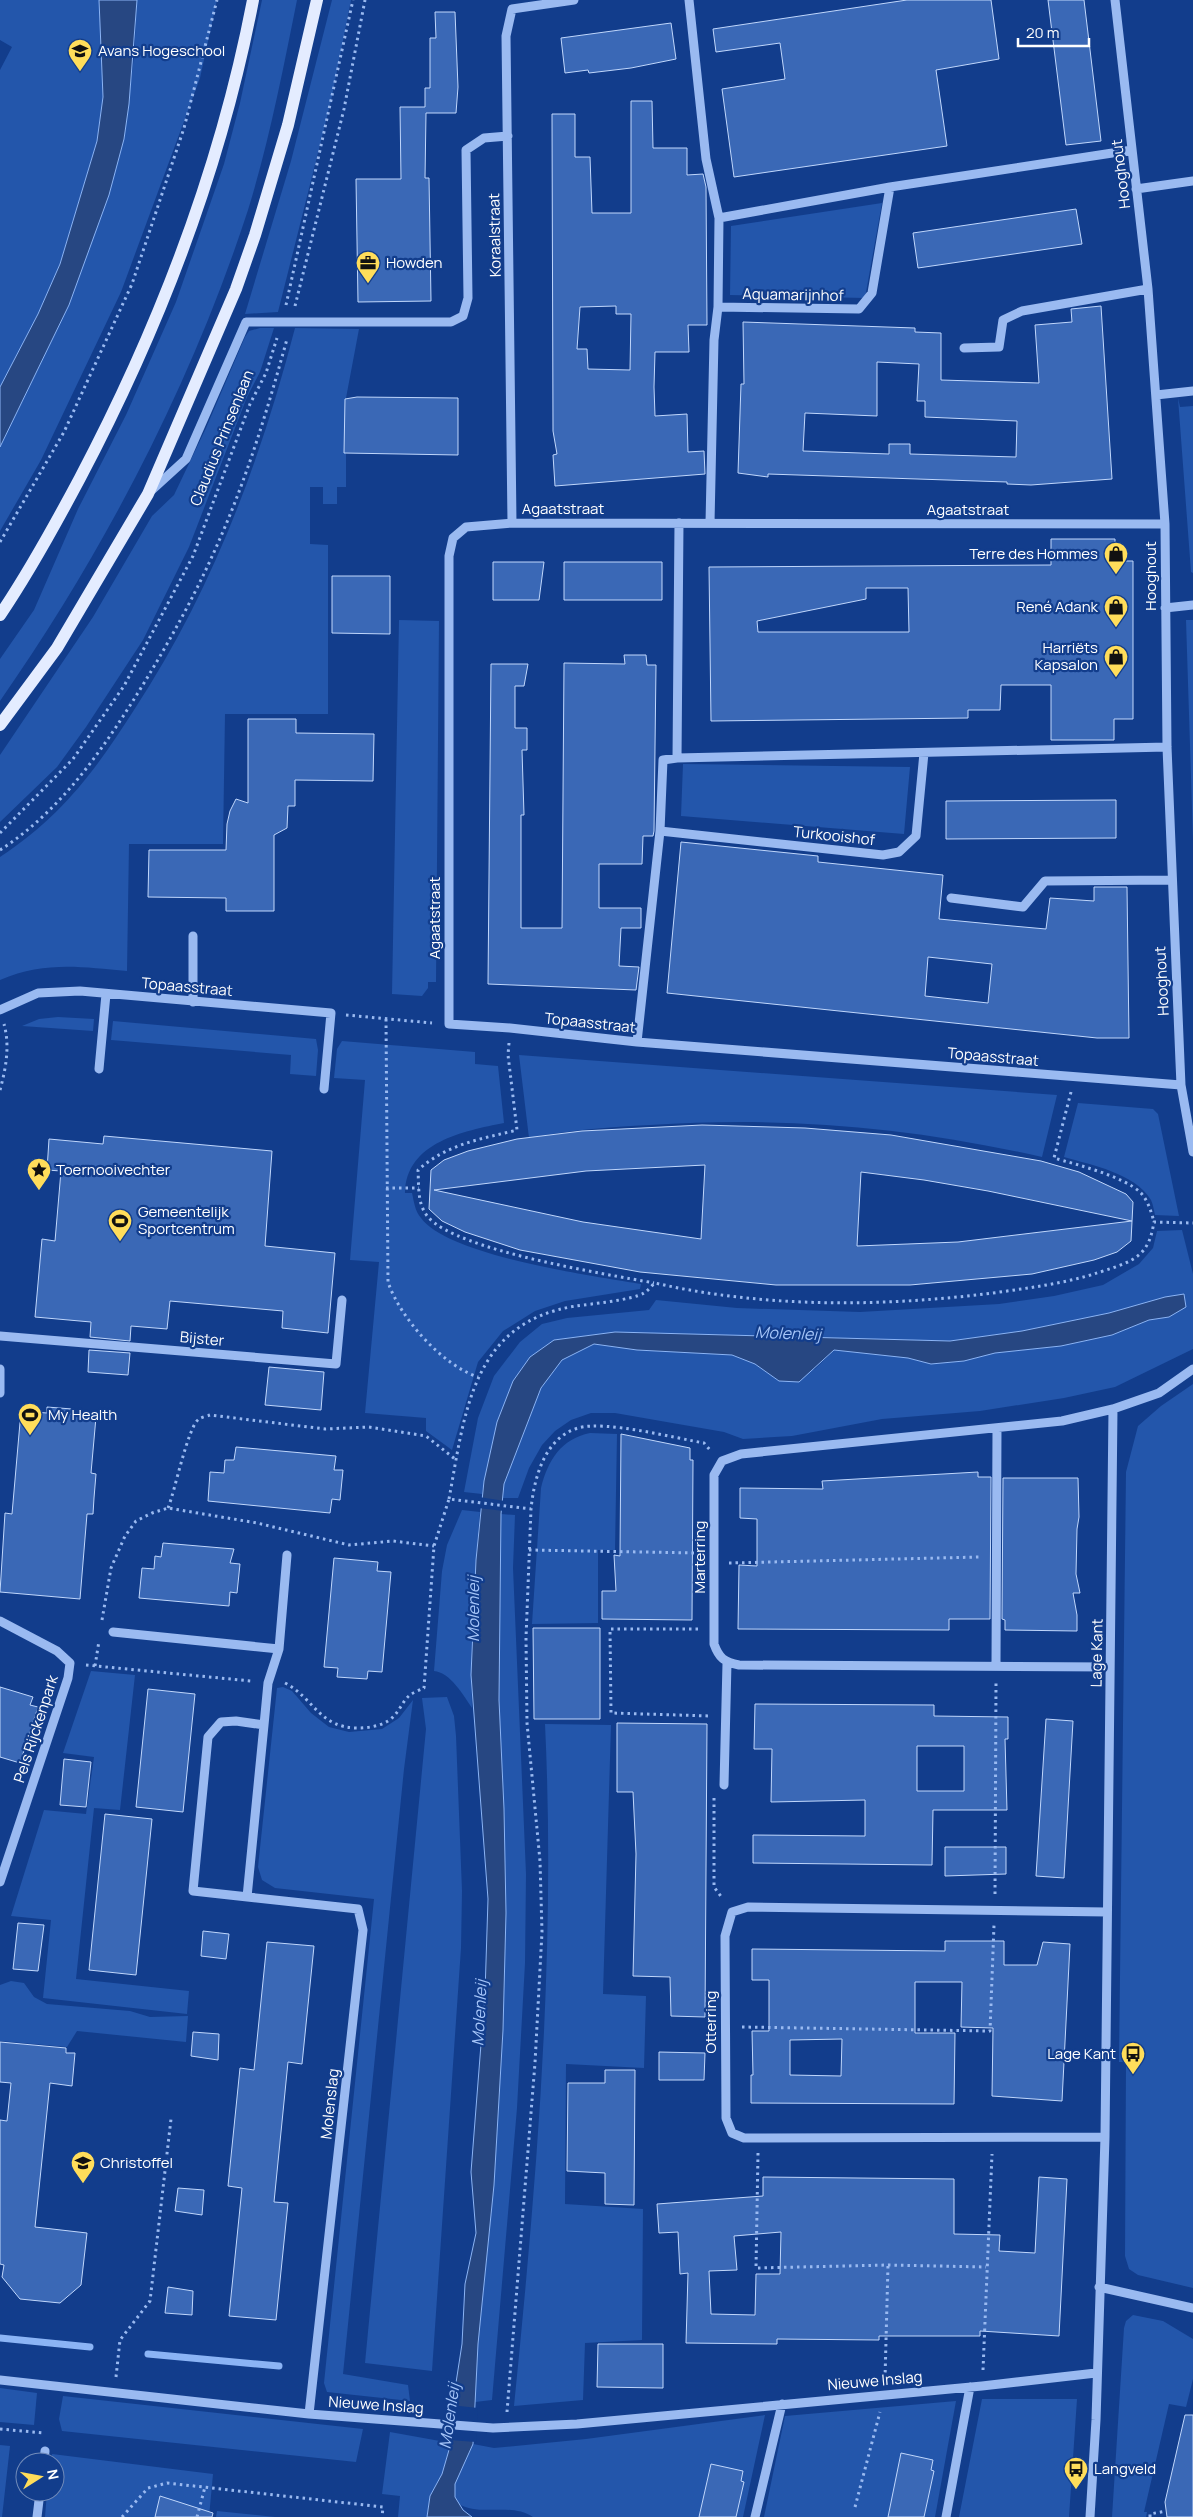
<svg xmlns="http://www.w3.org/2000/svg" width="1193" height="2517" viewBox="0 0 1193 2517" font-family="Manrope,sans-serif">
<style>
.green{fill:#2356ab}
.water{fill:#274782;stroke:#8bb4f5}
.pier{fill:#123d8c}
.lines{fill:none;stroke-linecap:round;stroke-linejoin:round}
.stream{stroke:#8bb4f5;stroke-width:7}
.building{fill:#3a68b6;stroke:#c0d7fc;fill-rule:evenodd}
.path{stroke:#9abaf1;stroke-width:3;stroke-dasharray:2.5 4;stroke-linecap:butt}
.minor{stroke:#9abaf1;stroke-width:9}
.major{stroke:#e4ecff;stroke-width:12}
.labels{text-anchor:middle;stroke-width:4.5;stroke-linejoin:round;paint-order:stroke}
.poi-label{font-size:15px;fill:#fff;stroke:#123d8c;text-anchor:start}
.street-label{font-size:15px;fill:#fff;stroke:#123d8c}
.water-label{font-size:16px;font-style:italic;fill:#a5c5f9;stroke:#123d8c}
</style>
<rect width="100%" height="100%" fill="#123d8c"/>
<path class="green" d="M0,0H99L103,97L97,141L60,264L38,314L0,387V70L12,47L0,40Z
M137,0H217L200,78L121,292L41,460L0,531V447L69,305L124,139L134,56Z
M262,0H297C283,70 269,142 248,210C191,385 105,550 0,701V659L34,610L78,509L126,415L176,302L224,164L240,103Z
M332,0H351L331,101L278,312L245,314L291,161Z
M882,203L865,298L730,295L731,226Z
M260,328H274L260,372L247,397L189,547L143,640L86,727L57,767L0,822V755L93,617L152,516L174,495L206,428L245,337L249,331Z
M295,328L359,329L346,398V487H337V504H323V487H310V544L328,545V714H225L223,844H129L127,971C80,967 45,961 0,980V857C62,816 95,771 134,710C211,593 260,463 295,328Z
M1178,398L1180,407L1193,406V573L1191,572Z
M399,620L439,621L436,982H428V988L422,996L392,994Z
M1186,620H1193V840Z
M683,764L910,767L904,834L681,816Z
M58,1017L94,1019L93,1031L22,1026L39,1019Z
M113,1021L316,1039L318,1050L316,1076L290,1074L291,1055L111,1040Z
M342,1041L475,1052V1064L498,1066L504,1123C464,1131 406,1142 405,1193H412C414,1202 415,1211 421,1218C449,1256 593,1276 641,1284L640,1289L565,1301L535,1311L503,1331L478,1362L452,1450L426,1431V1418L365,1413L379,1262L350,1260L365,1080L334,1078L337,1049Z
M519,1055L1057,1095L1042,1157C910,1127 785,1116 650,1125C609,1127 569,1130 529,1138Z
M1078,1103L1153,1109L1158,1114L1179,1216L1155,1215C1154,1211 1153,1204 1151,1200C1135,1173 1091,1165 1064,1157Z
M1182,1230L1193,1274V1349L1115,1387L1064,1398L980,1411L882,1419L792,1436L743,1439L724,1432L615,1413H591L571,1420L555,1431L542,1445L529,1468L518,1498H503L504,1484L541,1388L562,1360L594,1344L637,1350L732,1355L755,1364L779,1381L815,1369L834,1350L908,1358L931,1364L963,1361L995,1353L1061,1346L1112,1335L1149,1320L1169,1317L1165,1297L1109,1313L1022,1331L950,1341L615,1332L554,1340L484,1481L482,1494L464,1492L478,1418L494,1376L520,1342L542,1324L567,1318L649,1310L656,1300L737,1308L860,1312L999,1304L1054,1296L1103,1285L1139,1264L1153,1248L1157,1231Z
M1193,1384V2288L1138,2275L1129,2269L1125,2256L1126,2062H1119L1126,1472L1138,1426L1161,1406Z
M590,1433L617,1434L615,1550H598V1623L532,1624L541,1488C548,1460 561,1439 590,1433Z
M462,1510L480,1512C474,1577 470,1643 472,1708C464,1696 450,1672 434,1671L442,1571L447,1545Z
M501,1514L515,1515L513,1568L526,1874L525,1963L517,2108L492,2400L475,2402L478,2344L494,2185L503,2030L506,1913L504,1809L499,1700Z
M91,1671L135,1675L120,1810L94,1808L76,1979L189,1991L187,2014L43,1998L51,1920L11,1916L44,1810L86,1814L94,1757L63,1753Z
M283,1687L292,1691L311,1713L329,1727L349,1732L382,1729L399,1718L413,1700L404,1769L343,2374L408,2385L410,2401L327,2392L324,2383L374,1899L275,1888L262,1880L258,1867L277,1688Z
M447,1697L454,1716L456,1736L462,1891L461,1948L432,2371L365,2363L426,1729L422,1698Z
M545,1724L611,1725L603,1994L646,1996L644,2068L566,2064L565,2204L643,2209L642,2340L585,2343L583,2400L514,2406C537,2177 556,1954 545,1724Z
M11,1981L24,1983L34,1997L47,2004L130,2011L150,2017L188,2016L186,2042L77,2031L67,2047L0,2041V1985Z
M1133,2315L1163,2321L1193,2339V2379L1186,2407L1169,2404L1144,2512H1147L1146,2517H1112L1124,2328L1126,2321Z
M0,2388L37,2393L34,2425L0,2422Z
M63,2396L363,2429L356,2462L62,2431L59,2419Z
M982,2399H1077L1069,2517H959Z
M956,2401L935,2517H764L785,2416Z
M765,2415L743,2517H533C510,2502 480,2517 459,2504C455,2498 452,2490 455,2483C460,2470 468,2457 473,2444L494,2448L586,2439Z
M390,2432L451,2443L442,2474L430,2496L427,2517H398L400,2496L382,2494Z
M0,2445L10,2446L2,2517H0Z
M52,2454L213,2474L209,2517H45L47,2492H55V2462H51Z
M217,2511L275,2517H216Z"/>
<path class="water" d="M99,0H137L129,104L124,139L109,195L69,305L0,447V387L38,314L60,264L97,141L103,97Z
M1184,1294L1186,1307L1169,1317L1149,1320L1112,1335L1061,1346L995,1353L964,1361L931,1364L908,1358L834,1350L799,1382L779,1381L755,1364L732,1355L637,1350L594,1344L562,1360L541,1388L504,1484L501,1514L499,1700L504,1809L506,1913L503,2030L494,2185L478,2344L473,2444L455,2484V2497L463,2510L472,2517H427L430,2496L442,2474L451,2443L453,2402L462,2344L465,2284L476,2233L471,2172L485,1993L488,1899L471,1675L476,1560L484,1481L497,1422L513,1381L530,1357L554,1340L615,1332L950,1341L1022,1331L1109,1313L1165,1297Z"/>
<path class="pier" d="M479,1497L505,1501L504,1511L478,1508Z
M450,2405L478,2408L476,2442L449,2440Z"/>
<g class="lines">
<path class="stream" d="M0,2338L90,2347
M148,2354L279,2366"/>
</g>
<path class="building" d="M907,0H991L999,59L936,70L947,146L734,177L722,89L785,79L780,43L716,52L713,29Z
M1048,0H1084L1101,141L1066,145Z
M435,12H455L458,87L456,113H426L425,178H429L431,301L358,302L356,179H401L400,107H425V88H430V38H436Z
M671,23L676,59L631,68L589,73L588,70L565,73L561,38Z
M631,101H652L653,148H687V175L703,174L706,187L707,325H688L689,352H655L654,387L655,416L687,414L688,452L704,451L705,474L555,486L553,455L557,454L553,431L552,114H575V157H590L592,213H631ZM616,306V314H631L630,370L588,369L587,349H577L580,307Z
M1076,209L1082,244L918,268L913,233Z
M1101,306L1112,479L1031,485L1007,484V482L768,474V477L738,473L741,384H744L743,322L915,328V332L941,333V380L1039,383L1035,325L1072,322L1071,309ZM877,362L919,364L917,401H925V417L1017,421L1016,457L910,454V444H889V454L803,451L805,413L877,416Z
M357,397L458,398V455L344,453L345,399Z
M1051,539H1115V561H1133V719H1114V740H1051V685H1001L1000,710H968V718L711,721L709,567L1051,565ZM866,588H908L909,632H758L757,621L866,599Z
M493,562H544L539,600H493Z
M564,562H662V600H564Z
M332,576H390V634L332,633Z
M624,655H646L647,665H656L654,831L653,836H643L642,864H599V908H641V928H621L619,966L639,967L636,990L488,984L491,664H528L524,686H515V728H527V750H522L524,815H521V928H562L564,663L625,664Z
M248,719H296V733L374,734L373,781L295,780V806H288L287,828L274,835V911H226V898L148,897L149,850H226L227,824L230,811L236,799L248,803Z
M1116,800V838L946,839V801Z
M681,842L818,856V862L943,875L939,919L1001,925L1046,929L1050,898L1094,901V887H1127L1129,1038H1097L667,993ZM928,957L992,964L988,1003L925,996Z
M702,1125L805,1128L891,1135L1041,1161L1079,1172L1126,1194L1133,1202L1131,1241L1117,1252L1094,1260L1032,1274L910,1285H776L640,1272L520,1250L465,1232L442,1221L429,1209L431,1170L444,1160L468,1151L517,1139L582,1131ZM705,1165L701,1239L583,1222L434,1190L586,1171ZM861,1172L924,1180L988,1191L1132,1221L958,1242L857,1246Z
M104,1136L272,1151L265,1246L335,1253L328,1333L282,1328L283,1311L170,1301L167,1329L131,1326L130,1341L90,1337L91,1322L35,1317L42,1239L55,1241L61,1171L47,1170L49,1139L103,1144Z
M89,1350L130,1353L128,1375L88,1372Z
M269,1367L324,1372L321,1410L265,1405Z
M47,1407L72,1409L71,1415L96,1417L91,1473L96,1474L94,1498L93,1514H87L80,1599L0,1592L5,1513L12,1514L21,1411L47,1413Z
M621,1434L690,1448V1460H693L692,1620L602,1619V1591H616L614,1555L620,1556Z
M236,1447L336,1456L334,1470H343L340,1500L332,1499L330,1513L208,1501L210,1472L224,1473L225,1460H234Z
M978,1472V1477H991L990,1619H949V1630L738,1629L739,1565L757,1566V1519L740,1518V1488L823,1489L822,1481Z
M1003,1478H1078L1079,1517L1077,1529L1076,1574L1080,1593H1073L1077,1615V1631L1005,1630V1620L1002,1619Z
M163,1543L234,1549L230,1563L240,1564L237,1593L230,1592L229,1606L139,1598L142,1568L154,1569L155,1556L161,1557Z
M334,1558L378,1562L377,1571L391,1572L382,1672L368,1671L367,1679L337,1677L338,1668L324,1667Z
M533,1628H600V1719H534Z
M0,1687L33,1697L30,1705L38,1707L20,1763L0,1757Z
M148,1689L195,1694L183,1812L136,1807Z
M755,1704L934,1705V1716L1008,1717V1739H1005L1007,1810H933L932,1865L753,1863V1835L865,1836V1800L771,1802L772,1749H754ZM917,1746H964V1791H917Z
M1046,1719L1073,1721L1064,1878L1036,1876Z
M617,1723L707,1724L705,2017L671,2016L670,1977L633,1976L636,1854L633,1792H617Z
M64,1759L91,1762L86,1807L60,1805Z
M105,1814L152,1819L136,1975L89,1970Z
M945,1847H1006V1874L945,1876Z
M18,1923L44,1925L38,1971L13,1969Z
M203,1931L229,1934L226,1959L201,1956Z
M945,1941H1004V1965H1037L1043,1942L1070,1944L1062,2101L992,2096L993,2028L961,2027L962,1982H915V2033H955L954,2104L751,2103V2075H753L752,2031H769V1980H752V1949L945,1951ZM842,2039L841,2076L790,2075V2040Z
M267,1942L314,1946L302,2064L288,2062L274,2202L288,2203L276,2320L229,2316L242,2188L228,2186L240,2068L254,2070Z
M193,2032L219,2034L218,2060L191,2056Z
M0,2042L66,2048V2053H75L72,2086L50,2083L35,2227L87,2233L81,2285L60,2303L20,2299L2,2277L4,2265L0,2264V2120L7,2121L11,2083L0,2082Z
M659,2052L705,2053L704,2080H659Z
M605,2070H635L634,2205L605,2204V2173L567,2171L568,2083H605Z
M763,2177L954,2179V2234L1000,2235L999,2251L1035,2253L1039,2177L1067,2179L1059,2336L980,2331V2336H879V2340L777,2339V2344L686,2343L688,2273L680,2274L678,2232L659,2233L657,2204L763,2196ZM781,2232L780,2274H756L755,2315L711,2314L709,2271L737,2270L734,2236Z
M178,2188L204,2190L202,2215L175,2211Z
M168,2287L193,2291L192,2315L165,2313Z
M598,2344H663V2388L597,2387Z
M1185,2415H1193V2517H1167L1165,2502Z
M901,2453L933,2460L931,2470L934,2471L924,2517H888Z
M711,2464L743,2471L741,2481L744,2482L736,2517H699Z
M160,2496L213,2513L212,2517H155Z"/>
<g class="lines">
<path class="path" d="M286,305L353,0
M295,306L344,109L365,0
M0,542L64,432L132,284L184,128L217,0
M0,833L73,759L124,686L193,556L250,404L266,373L277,338
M0,850C59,812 99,755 136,696C167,646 195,596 218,543C247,478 268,408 287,339
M346,1015L432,1023
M386,1019L388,1282C400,1318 442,1365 478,1377
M509,1043L508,1055L517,1130C481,1139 447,1144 418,1170C419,1186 417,1204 428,1217C458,1251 606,1274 654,1283
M0,1090C6,1068 10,1046 4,1024
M1071,1092L1054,1158C1078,1165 1123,1176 1141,1193C1148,1201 1151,1211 1154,1222
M386,1188H419
M449,1499C465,1412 472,1322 576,1306C590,1304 633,1300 644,1293C648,1291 651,1286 655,1283C764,1308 883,1307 993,1293C1028,1288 1061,1284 1094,1274C1108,1269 1131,1264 1142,1252C1150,1243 1152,1233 1154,1222L1193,1223
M168,1508C175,1491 188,1426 199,1419C202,1417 207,1416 210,1415L325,1429L369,1427L426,1436L455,1459
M529,1550L698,1553
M729,1563L980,1557
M102,1620L111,1568L125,1536L136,1521L152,1513L168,1508L257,1523L349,1545L393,1541L434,1546
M698,1629H610L611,1713L711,1716
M86,1665L251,1681
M95,1666L99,1641
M285,1683C314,1698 319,1728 358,1728C368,1728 380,1726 388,1721C399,1714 402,1701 410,1695C414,1692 420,1690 424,1688L434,1546L449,1499L531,1509C534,1479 544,1438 578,1428C605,1420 675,1438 704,1443L710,1450
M714,1798V1887L723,1899
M995,1894L996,1683
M742,2027L990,2031L994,1925
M758,2153L756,2268L888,2265L986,2267
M983,2370L992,2154
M116,2377L120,2340L150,2301L171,2119
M885,2379L888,2265
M507,2412L535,2063L542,1932L540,1861L527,1723L526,1638L531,1509
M0,2429L44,2433
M855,2507L880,2412
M122,2517L148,2488L167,2483L383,2507L382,2517
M197,2517L205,2487
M1150,2517V2514L1166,2511"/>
<path class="minor" d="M689,0L706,159L719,218
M1115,0L1148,289L1165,524L1167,747L1180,1062L1181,1085L1193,1152
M890,187L719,218L718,307L859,309L872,293L890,187L1132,150
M1136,189L1193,181
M964,348L999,347L1003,320L1022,311L1148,289
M1156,395L1193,391
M152,490L186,459L246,322H451L463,316L468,298L466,150L484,138L508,136
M512,523L506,36L512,9L574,0
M679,523L677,758L663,760L660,831L883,855L899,852L916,836L924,753
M710,523L714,340L718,307
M1165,524L512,523L466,527L453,538L449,556V1024L510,1028L637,1042L1181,1085
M1165,608L1193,605
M677,758L1167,747
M951,898L1023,907L1045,881L1172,880
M193,1002V936
M0,1010L38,993L80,991L331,1013L324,1089
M637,1042L660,831
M99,1069L106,994
M0,1336L336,1364L342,1300
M0,1369V1393
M0,1621L57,1651L70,1663L68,1678L0,1882
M113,1632L279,1649
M996,1665L997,1428
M1110,1667L739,1665C724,1662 719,1658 714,1644V1475L722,1461L741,1454L1062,1421L1113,1409
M264,1725L268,1683L279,1649L287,1555
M724,1785L727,1663
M247,1897L264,1725L236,1721L221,1722L208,1737L193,1891L358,1909L363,1930L309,2414
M1105,2137L759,2138H744L732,2133L726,2118L725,1936L732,1912L748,1907L1107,1912
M1099,2287L1193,2308
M0,2380L309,2414L493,2428L577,2424L982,2386L1096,2373
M44,2462L45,2451
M37,2517L40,2492
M755,2517L782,2404
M946,2517L970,2387
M1090,2517L1096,2420L1105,2137L1113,1409L1159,1393L1193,1369"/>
<path class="major" d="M0,615C30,571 55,525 80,478C159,328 221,167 253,0
M0,725L57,648L148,494L236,289L255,235L288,125L317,0"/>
</g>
<defs>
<symbol id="university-pin" viewBox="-11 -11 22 30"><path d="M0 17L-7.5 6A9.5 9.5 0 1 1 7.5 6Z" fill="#ffdd5a" stroke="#123d8c"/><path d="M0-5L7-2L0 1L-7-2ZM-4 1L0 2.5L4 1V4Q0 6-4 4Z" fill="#111"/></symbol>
<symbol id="office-pin" viewBox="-11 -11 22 30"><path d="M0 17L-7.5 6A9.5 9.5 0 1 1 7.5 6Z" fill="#ffdd5a" stroke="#123d8c"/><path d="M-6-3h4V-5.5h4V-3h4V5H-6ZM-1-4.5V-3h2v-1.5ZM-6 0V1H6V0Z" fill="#111"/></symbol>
<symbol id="shop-pin" viewBox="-11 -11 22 30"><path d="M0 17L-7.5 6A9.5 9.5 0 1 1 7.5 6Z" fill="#ffdd5a" stroke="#123d8c"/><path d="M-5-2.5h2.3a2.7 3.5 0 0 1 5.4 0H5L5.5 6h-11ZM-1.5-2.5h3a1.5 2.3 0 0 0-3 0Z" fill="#111"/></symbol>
<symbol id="sight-pin" viewBox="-11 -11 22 30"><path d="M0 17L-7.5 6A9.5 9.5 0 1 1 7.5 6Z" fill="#ffdd5a" stroke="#123d8c"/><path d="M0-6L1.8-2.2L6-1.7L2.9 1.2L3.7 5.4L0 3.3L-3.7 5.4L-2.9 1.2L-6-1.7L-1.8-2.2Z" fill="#111"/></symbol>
<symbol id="stadium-pin" viewBox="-11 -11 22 30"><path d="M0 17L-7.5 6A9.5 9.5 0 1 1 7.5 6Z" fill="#ffdd5a" stroke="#123d8c"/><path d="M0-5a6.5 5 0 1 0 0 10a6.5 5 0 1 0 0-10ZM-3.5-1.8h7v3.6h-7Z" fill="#111"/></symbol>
<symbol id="bus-pin" viewBox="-11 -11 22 30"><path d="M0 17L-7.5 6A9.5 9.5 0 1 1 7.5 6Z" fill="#ffdd5a" stroke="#123d8c"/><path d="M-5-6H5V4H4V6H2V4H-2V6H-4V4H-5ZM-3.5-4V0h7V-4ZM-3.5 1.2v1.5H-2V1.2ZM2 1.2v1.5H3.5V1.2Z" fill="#111"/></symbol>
<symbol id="school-pin" viewBox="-11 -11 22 30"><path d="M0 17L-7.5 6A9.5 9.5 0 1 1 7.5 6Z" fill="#ffdd5a" stroke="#123d8c"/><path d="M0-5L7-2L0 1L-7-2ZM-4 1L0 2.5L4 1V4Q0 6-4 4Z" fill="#111"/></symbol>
</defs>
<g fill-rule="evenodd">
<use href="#university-pin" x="66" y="37" width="28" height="38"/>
<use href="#office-pin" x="354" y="249" width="28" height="38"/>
<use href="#shop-pin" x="1102" y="540" width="28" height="38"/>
<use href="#shop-pin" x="1102" y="593" width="28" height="38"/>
<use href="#shop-pin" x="1102" y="643" width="28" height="38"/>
<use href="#sight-pin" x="25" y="1156" width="28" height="38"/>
<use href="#stadium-pin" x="106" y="1207" width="28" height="38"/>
<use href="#stadium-pin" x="16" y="1401" width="28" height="38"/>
<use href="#bus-pin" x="1119" y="2040" width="28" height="38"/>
<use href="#school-pin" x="69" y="2149" width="28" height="38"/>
<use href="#bus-pin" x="1062" y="2455" width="28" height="38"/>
</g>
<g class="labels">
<g class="poi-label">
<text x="98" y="56">Avans Hogeschool</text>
<text x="386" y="268">Howden</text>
<text x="1098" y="559" text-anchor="end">Terre des Hommes</text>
<text x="1098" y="612" text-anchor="end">René Adank</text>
<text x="1098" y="653" text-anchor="end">Harriëts<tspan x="1098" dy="17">Kapsalon</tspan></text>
<text x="56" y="1175">Toernooivechter</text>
<text x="138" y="1217">Gemeentelijk<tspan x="138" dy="17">Sportcentrum</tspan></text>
<text x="48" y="1420">My Health</text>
<text x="1116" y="2059" text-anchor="end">Lage Kant</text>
<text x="100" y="2168">Christoffel</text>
<text x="1094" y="2474">Langveld</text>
</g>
<g class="street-label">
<text transform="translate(1121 174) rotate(-97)" y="5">Hooghout</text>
<text transform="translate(495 235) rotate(-91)" y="5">Koraalstraat</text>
<text transform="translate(793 295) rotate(1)" y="5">Aquamarijnhof</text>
<text transform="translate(222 438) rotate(-68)" y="5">Claudius Prinsenlaan</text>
<text x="563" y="514">Agaatstraat</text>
<text x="968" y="515">Agaatstraat</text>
<text transform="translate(1151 576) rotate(-90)" y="5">Hooghout</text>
<text transform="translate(834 836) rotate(6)" y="5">Turkooishof</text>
<text transform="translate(435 918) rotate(-90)" y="5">Agaatstraat</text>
<text transform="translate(1162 981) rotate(-93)" y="5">Hooghout</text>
<text transform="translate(187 987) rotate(5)" y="5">Topaasstraat</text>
<text transform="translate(590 1023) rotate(6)" y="5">Topaasstraat</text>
<text transform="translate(993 1057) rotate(5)" y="5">Topaasstraat</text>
<text transform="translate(202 1339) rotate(5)" y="5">Bijster</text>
<text transform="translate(700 1557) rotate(-90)" y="5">Marterring</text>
<text transform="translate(1097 1653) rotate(-89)" y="5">Lage Kant</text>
<text transform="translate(36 1729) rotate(-72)" y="5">Pels Rijckenpark</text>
<text transform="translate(711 2022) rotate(-90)" y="5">Otterring</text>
<text transform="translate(330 2104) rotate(-84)" y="5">Molenslag</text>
<text transform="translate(875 2381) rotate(-5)" y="5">Nieuwe Inslag</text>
<text transform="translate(376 2405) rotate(4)" y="5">Nieuwe Inslag</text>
</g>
<g class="water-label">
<text transform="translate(788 1333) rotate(2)" y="6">Molenleij</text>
<text transform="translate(473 1609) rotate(-90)" y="6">Molenleij</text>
<text transform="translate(479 2013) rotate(-87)" y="6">Molenleij</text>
<text transform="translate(449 2416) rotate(-82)" y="6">Molenleij</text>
</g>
</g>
<g transform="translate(40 2477) rotate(79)"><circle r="24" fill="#123d8c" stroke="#718bba"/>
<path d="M0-4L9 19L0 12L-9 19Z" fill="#ffdd5a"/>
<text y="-8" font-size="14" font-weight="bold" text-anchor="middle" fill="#ffffff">N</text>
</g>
<path d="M1018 38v8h71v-8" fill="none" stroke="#ffffff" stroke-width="2.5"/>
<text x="1026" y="38" font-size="15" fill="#ffffff" stroke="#123d8c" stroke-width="4" paint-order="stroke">20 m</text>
</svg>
